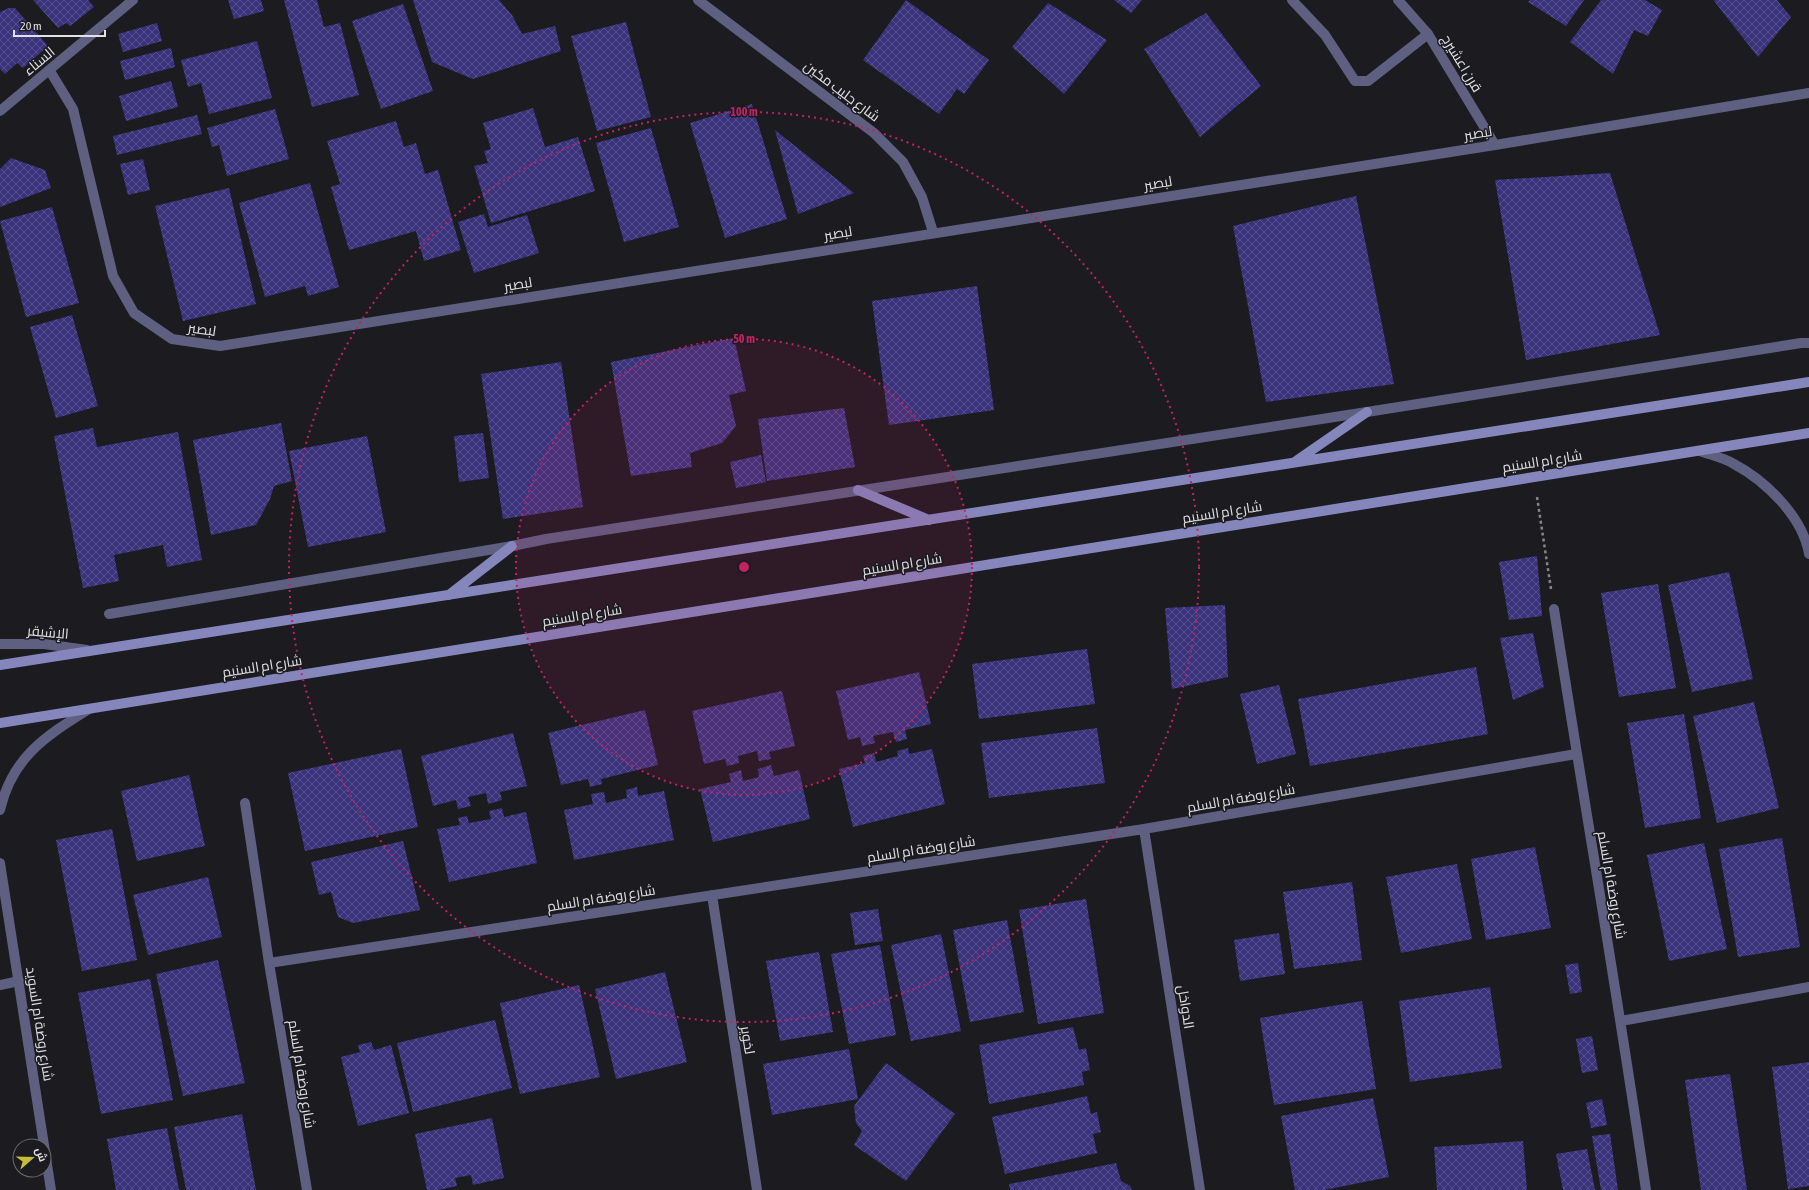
<svg xmlns="http://www.w3.org/2000/svg" width="1809" height="1190" viewBox="0 0 1809 1190" font-family="'Asap Condensed',Cairo,sans-serif">
<style>
.building{fill:url(#building-cross-hatch)}
.lines{fill:none;stroke-linecap:round;stroke-linejoin:round}
.path{stroke:#86868a;stroke-width:2.5;stroke-dasharray:3 3;stroke-linecap:butt}
.service{stroke:#5e5f81;stroke-width:10}
.minor{stroke:#5e5f81;stroke-width:10}
.secondary{stroke:#8586bc;stroke-width:10}
.ring{fill:none;stroke:#c42262;stroke-width:2;stroke-dasharray:2 4}
.labels{text-anchor:middle;stroke-width:3;stroke-linejoin:round;paint-order:stroke}
.street-label{font-size:14px;fill:#e2e2e6;stroke:#1b1b20}
.centre{fill:#c42262;stroke:#1b1b20;stroke-width:2}
.ring-label{font-size:12px;text-anchor:middle;font-weight:bold;fill:#c42262;stroke:#1b1b20;stroke-width:3;stroke-linejoin:round;paint-order:stroke}
</style>
<defs>
<pattern id="building-cross-hatch" width="8" height="8" patternUnits="userSpaceOnUse"><rect width="8" height="8" fill="#3a337c"/><path d="M0 0l8 8M0 8l8-8" fill="none" stroke="#56508f"/></pattern>
</defs>
<rect width="100%" height="100%" fill="#1b1b20"/>
<path class="building" d="M33,0H88L94,7L70,26L66,23L58,28Z
M228,0H261L264,11L234,19Z
M284,0H317L324,27L340,23L359,95L312,107Z
M413,0H499L512,15L522,34L555,26L561,51L473,79L432,62Z
M906,0L989,60L964,94L957,89L939,114L863,60Z
M1114,0H1142L1131,13Z
M1530,0H1584L1566,26L1528,2Z
M1601,0H1645L1662,10L1648,36L1634,30L1613,74L1570,42Z
M1715,0H1777L1791,17L1758,57L1714,1Z
M1048,3L1107,40L1064,94L1012,47Z
M403,4L433,91L381,109L352,21Z
M9,8H15L48,46L23,68L17,63L5,74L0,69V12Z
M1206,13L1261,86L1200,137L1144,49Z
M626,22L651,117L597,131L571,36Z
M157,23L162,41L123,52L118,34Z
M257,41L272,98L209,114L201,83L188,87L181,60Z
M171,48L175,67L125,80L120,61Z
M171,81L178,107L126,121L119,96Z
M752,104L787,219L725,238L690,123Z
M533,108L545,147L578,137L595,191L491,223L474,166L488,163L484,151L491,149L483,123Z
M275,109L289,159L227,176L219,145L212,147L207,128Z
M197,115L202,134L117,155L113,136Z
M396,121L404,147L416,143L425,174L438,170L461,250L424,261L416,231L349,250L331,187L340,184L327,141Z
M651,128L679,227L624,242L596,143Z
M775,130L854,193L798,214Z
M11,158L45,170L51,188L0,207V169Z
M143,159L150,190L128,195L120,164Z
M1610,173L1660,335L1526,360L1495,180Z
M310,183L339,287L308,296L305,286L265,297L239,203Z
M229,188L256,304L183,321L155,206Z
M1356,196L1394,384L1266,402L1233,226Z
M52,207L79,303L26,317L0,221Z
M484,214L488,227L527,215L539,253L474,273L458,222Z
M977,286L994,410L889,425L872,301Z
M72,315L98,406L56,418L30,327Z
M734,338L746,391L729,395L736,426L722,443L690,453L692,467L631,476L611,362Z
M561,362L583,507L503,519L481,374Z
M844,408L855,467L767,481L758,419Z
M281,423L292,481L274,486L270,499L256,525L211,535L193,440Z
M93,428L97,447L178,432L202,560L167,567L163,545L114,555L119,581L83,588L54,436Z
M483,433L489,478L459,482L454,436Z
M367,436L386,532L308,547L289,451Z
M761,455L766,482L736,488L730,462Z
M1537,556L1542,616L1509,620L1499,562Z
M1729,572L1753,679L1692,692L1668,585Z
M1658,584L1676,688L1619,697L1601,593Z
M1225,605L1228,677L1172,689L1165,608Z
M1533,633L1544,687L1513,700L1500,638Z
M1087,649L1095,704L979,719L972,664Z
M1476,667L1488,734L1310,766L1298,699Z
M919,672L931,724L905,730L907,739L896,742L893,732L873,736L875,743L862,746L860,737L848,740L836,691Z
M1279,685L1296,754L1257,764L1240,694Z
M782,691L795,746L769,752L771,759L759,761L757,751L738,756L739,763L727,766L725,759L704,764L692,711Z
M1754,702L1779,808L1717,823L1693,716Z
M645,710L658,765L601,779L602,784L590,787L588,779L561,785L548,733Z
M1684,714L1701,818L1645,828L1627,723Z
M1097,728L1105,783L989,798L981,743Z
M513,733L527,786L500,792L502,800L488,804L486,793L468,797L471,806L458,809L456,800L433,806L421,756Z
M908,748L909,754L932,749L945,804L853,827L839,769L865,763L863,756L874,753L876,762L898,756L897,751Z
M401,749L418,827L305,851L288,773Z
M771,765L774,776L799,770L810,819L713,842L700,789L731,782L729,774L741,770L743,781L759,777L758,769Z
M189,775L205,846L137,861L121,791Z
M637,787L638,796L664,791L674,840L574,860L564,810L593,804L591,794L604,792L606,803L627,798L626,790Z
M502,808L504,817L526,812L537,863L449,882L437,829L460,825L458,818L467,816L469,823L491,819L489,811Z
M112,829L137,960L82,971L56,840Z
M1782,838L1800,947L1738,957L1719,849Z
M403,841L420,910L353,923L338,917L331,892L319,895L311,862Z
M1704,843L1727,949L1669,961L1647,855Z
M1535,847L1551,928L1486,940L1471,859Z
M1457,864L1472,939L1401,953L1386,877Z
M208,877L222,937L148,955L133,895Z
M1352,882L1362,960L1294,969L1283,892Z
M1086,899L1104,1013L1038,1024L1019,910Z
M878,909L883,941L855,945L850,913Z
M1007,920L1024,1012L970,1022L953,930Z
M1279,933L1285,974L1240,981L1234,940Z
M941,934L961,1031L911,1041L891,945Z
M880,945L896,1035L849,1044L831,954Z
M819,952L833,1032L780,1041L766,961Z
M218,960L245,1083L183,1096L156,974Z
M1578,963L1582,992L1570,994L1565,965Z
M665,972L687,1062L616,1079L595,989Z
M150,979L173,1100L101,1114L78,993Z
M579,985L600,1077L520,1094L500,1003Z
M1490,987L1502,1068L1410,1082L1399,1001Z
M1362,1001L1376,1089L1274,1105L1260,1018Z
M495,1020L512,1088L413,1112L397,1043Z
M1073,1027L1079,1050L1086,1048L1090,1070L1082,1072L1084,1085L989,1104L979,1045Z
M1592,1036L1598,1070L1582,1073L1576,1039Z
M371,1042L374,1050L391,1045L409,1113L358,1126L341,1057L360,1052L358,1045Z
M849,1049L858,1099L772,1115L763,1064Z
M1809,1062V1186L1788,1189L1772,1067Z
M886,1063L955,1114L906,1181L854,1145L862,1131L856,1123L854,1106Z
M1730,1074L1747,1190H1701L1685,1080Z
M1087,1096L1091,1114L1097,1112L1101,1132L1093,1134L1097,1153L1005,1174L992,1117Z
M1373,1098L1389,1177L1324,1190H1295L1281,1116Z
M1602,1099L1607,1125L1591,1128L1586,1103Z
M242,1114L256,1190H186L174,1127Z
M492,1118L504,1178L473,1185L471,1175L455,1178L457,1186L438,1190H427L415,1134Z
M167,1128L179,1190H116L107,1139Z
M1610,1134L1618,1190H1601L1592,1136Z
M1523,1141L1527,1190H1437L1434,1147Z
M1587,1149L1595,1190H1563L1556,1154Z
M1116,1163L1121,1181L1130,1186L1132,1190H1010L1009,1184Z"/>
<g class="lines">
<path class="path" d="M1537,497L1551,589"/>
<path class="service" d="M1292,0L1325,35L1355,81H1368L1428,34
M0,985L19,981"/>
<path class="minor" d="M698,0L874,133L903,162L922,197L933,232
M1398,0L1428,34L1495,145
M50,71L73,109L113,276L134,313L172,339L220,346L1495,145L1809,93
M0,111L133,0
M1700,451C1711,455 1724,458 1734,464C1766,481 1803,517 1809,554
M1554,609C1584,803 1618,996 1646,1190
M109,614L512,546L546,539L1367,412L1801,343H1809
M0,644H44L87,650
M245,803L269,963L307,1190
M0,810C12,757 46,736 89,709
M1144,829L1200,1190
M0,863L51,1190
M712,895L757,1190
M269,963L1144,829L1576,754
M1621,1021L1809,987"/>
<path class="secondary" d="M1296,461L1367,412
M858,490L929,520
M449,595L512,546
M0,665L1809,382
M0,723L1809,433"/>
</g>
<circle cx="744" cy="567" r="228" fill="#c42262" fill-opacity=".12"/>
<g class="ring">
<circle cx="744" cy="567" r="228"/>
<circle cx="744" cy="567" r="455"/>
</g>
<g class="labels">
<g class="street-label">
<text transform="translate(39 61) rotate(-40)" y="5">السناء</text>
<text transform="translate(1462 63) rotate(59)" y="5">قرن اعشيرج</text>
<text transform="translate(842 91) rotate(37)" y="5">شارع جليب مكين</text>
<text transform="translate(1478 133) rotate(-9)" y="5">لبصير</text>
<text transform="translate(1158 183) rotate(-9)" y="5">لبصير</text>
<text transform="translate(838 233) rotate(-9)" y="5">لبصير</text>
<text transform="translate(518 284) rotate(-9)" y="5">لبصير</text>
<text transform="translate(202 329) rotate(8)" y="5">لبصير</text>
<text transform="translate(1542 461) rotate(-9)" y="5">شارع ام السنيم</text>
<text transform="translate(1222 512) rotate(-9)" y="5">شارع ام السنيم</text>
<text transform="translate(902 564) rotate(-9)" y="5">شارع ام السنيم</text>
<text transform="translate(582 615) rotate(-9)" y="5">شارع ام السنيم</text>
<text transform="translate(48 632) rotate(5)" y="5">الإشيقر</text>
<text transform="translate(262 666) rotate(-9)" y="5">شارع ام السنيم</text>
<text transform="translate(1241 798) rotate(-10)" y="5">شارع روضة ام السلم</text>
<text transform="translate(921 849) rotate(-9)" y="5">شارع روضة ام السلم</text>
<text transform="translate(1612 885) rotate(80)" y="5">شارع روضة ام السلم</text>
<text transform="translate(601 898) rotate(-9)" y="5">شارع روضة ام السلم</text>
<text transform="translate(1186 1007) rotate(81)" y="5">الدواخل</text>
<text transform="translate(40 1024) rotate(81)" y="5">شارع روضة ام السويد</text>
<text transform="translate(748 1040) rotate(81)" y="5">لخوير</text>
<text transform="translate(302 1074) rotate(81)" y="5">شارع روضة ام السلم</text>
</g>
</g>
<circle cx="744" cy="567" r="6" class="centre"/>
<g class="ring-label">
<text x="744" y="116">100 m</text>
<text x="744" y="343">50 m</text>
</g>
<g transform="translate(32 1158) rotate(70)"><circle r="19" fill="#1b1b20" stroke="#6b6b6f"/>
<path d="M0-3L7 15L0 10L-7 15Z" fill="#c9bb3b"/>
<text y="-6" font-size="11" font-weight="bold" text-anchor="middle" fill="#e2e2e6">ش</text>
</g>
<path d="M14 30v6h91v-6" fill="none" stroke="#e2e2e6" stroke-width="2"/>
<text x="20" y="30" font-size="12" fill="#e2e2e6" stroke="#1b1b20" stroke-width="3" paint-order="stroke">20 m</text>
</svg>
